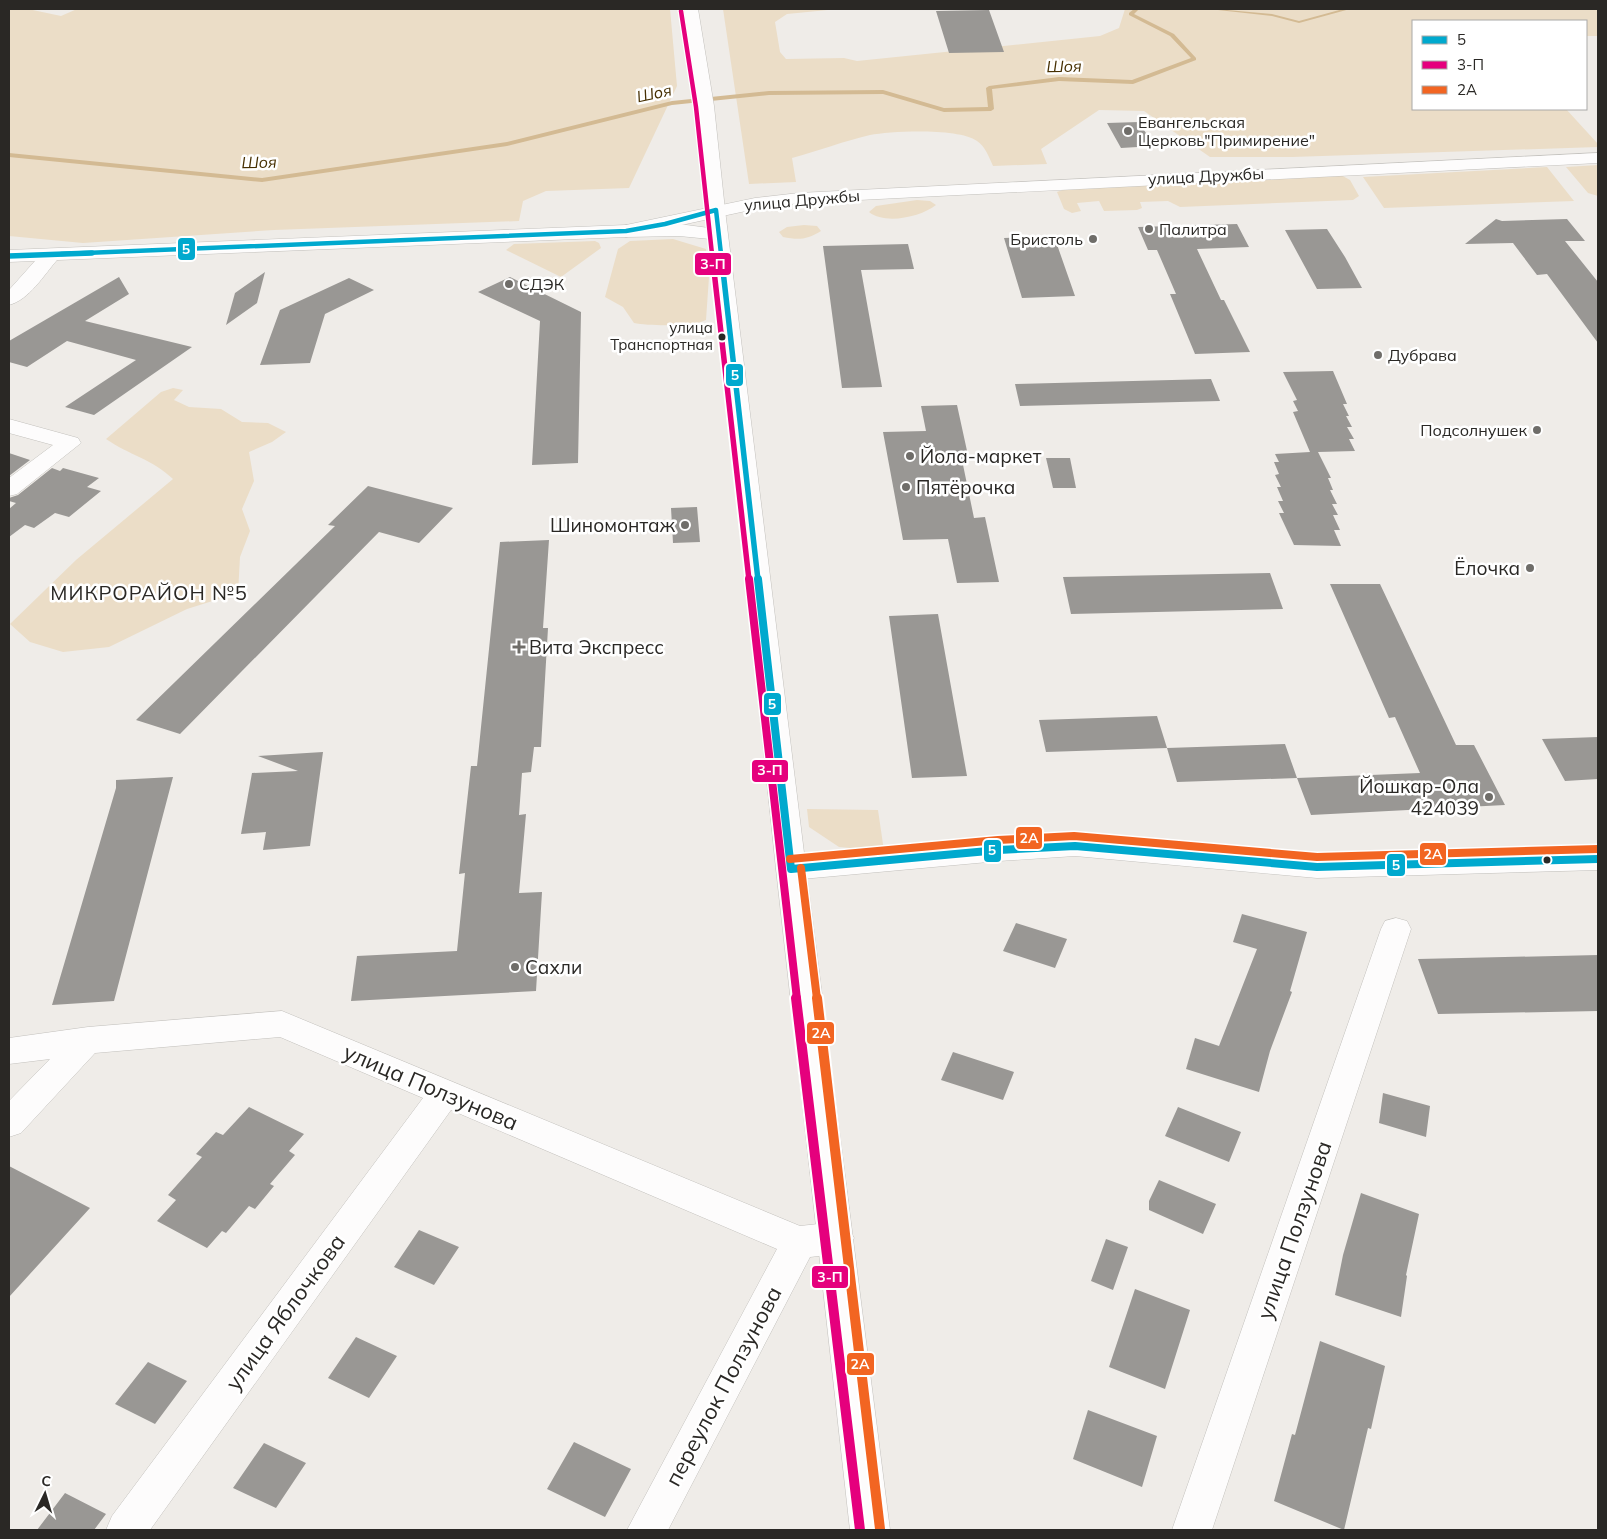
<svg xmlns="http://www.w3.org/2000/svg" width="1607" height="1539" viewBox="0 0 1607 1539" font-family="Mulish,sans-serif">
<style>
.green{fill:#ebddc7}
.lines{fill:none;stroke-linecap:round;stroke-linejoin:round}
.stream{fill:#d3ba93;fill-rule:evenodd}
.building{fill:#999794}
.minor-casing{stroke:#c3c1bd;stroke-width:1}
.tertiary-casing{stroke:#c3c1bd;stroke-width:1}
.secondary-casing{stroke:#c3c1bd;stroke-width:1}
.primary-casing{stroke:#c3c1bd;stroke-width:1}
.minor{fill:#fdfcfc;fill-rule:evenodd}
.tertiary{fill:#fdfcfc;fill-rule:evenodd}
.secondary{fill:#fdfcfc;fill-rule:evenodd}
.primary{fill:#fdfcfc;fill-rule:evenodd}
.bus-1-far2-casing{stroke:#fff;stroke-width:7}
.bus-1-far1-casing{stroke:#fff;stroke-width:9}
.bus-1-casing{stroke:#fff;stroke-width:11}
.bus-2-far3-casing{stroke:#fff;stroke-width:7}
.bus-2-far2-casing{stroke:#fff;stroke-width:9}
.bus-2-far1-casing{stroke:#fff;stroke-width:11}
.bus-2-casing{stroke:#fff;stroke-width:14}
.bus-3-far1-casing{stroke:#fff;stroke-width:11}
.bus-3-casing{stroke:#fff;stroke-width:14}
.bus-1-far2{stroke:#00a9ce;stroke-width:4.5}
.bus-1-far1{stroke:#00a9ce;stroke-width:5.5}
.bus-1{stroke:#00a9ce;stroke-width:8}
.bus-2-far3{stroke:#e5007d;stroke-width:4.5}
.bus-2-far2{stroke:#e5007d;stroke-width:5.5}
.bus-2-far1{stroke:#e5007d;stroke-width:8}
.bus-2{stroke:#e5007d;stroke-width:10}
.bus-3-far1{stroke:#f26522;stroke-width:8}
.bus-3{stroke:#f26522;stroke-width:10}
.poi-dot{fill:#6f6d69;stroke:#fff;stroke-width:2}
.bus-dot{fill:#2a2825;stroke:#fff;stroke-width:2}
.labels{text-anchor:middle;stroke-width:5;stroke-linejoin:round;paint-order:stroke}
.far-bus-label{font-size:15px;fill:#2a2825;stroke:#fff;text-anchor:end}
.far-water-label{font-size:16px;font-style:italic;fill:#462f01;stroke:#fff}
.far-poi-label{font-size:16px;fill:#2a2825;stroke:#fff;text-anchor:start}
.far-street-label{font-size:16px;fill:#2a2825;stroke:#fff}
.poi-label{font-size:19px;fill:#2a2825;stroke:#fff;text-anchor:start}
.neighbourhood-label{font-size:20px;letter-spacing:1px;fill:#2a2825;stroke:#fff}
.near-street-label{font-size:22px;fill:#2a2825;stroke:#fff}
.line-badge{stroke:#fff;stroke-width:2}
.badge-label{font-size:14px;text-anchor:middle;font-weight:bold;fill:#fff}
</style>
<rect width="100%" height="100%" fill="#efece8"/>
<path class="green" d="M9,9H28L61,16L77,9H670L677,86L629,188L546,191L523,201L519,221L274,230L83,243L9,236Z
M723,9H838L787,14L775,22L780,52L786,59L844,58L857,61L1100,36L1119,28L1125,9H1598V36H1586V21H1413V109H1566L1598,144V147L1292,157H1210L1144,111L1099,110L1041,149L1047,164L993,166C989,157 985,146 977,141C959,128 892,131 870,135C844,141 818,151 792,158L796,182L749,184Z
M1598,165V196L1588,193L1566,167Z
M1547,167L1574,201L1384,208L1363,177Z
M1341,175L1350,180L1359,196L1353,200L1180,207L1168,201L1140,202L1142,208L1137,210L1104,211L1099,201L1077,203L1081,211L1072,213L1064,209L1057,192L1065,189Z
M917,200L930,201L936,205C921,217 885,225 869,212L876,206Z
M804,225L817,226L821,231C807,240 798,240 783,237L779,232L787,227Z
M673,239L706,249L709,277L706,320C693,327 649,326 634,323L623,307L605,297L618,249L630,241Z
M595,241L599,243L601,248L561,277L506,250L514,244Z
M173,388L183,390L174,400L189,407L221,409L242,422L268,423L286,432L272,442L249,452L254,481L242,509L250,531L240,557L238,593L187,609L109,647L63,652L30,642L10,624L76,560L173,479C152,459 129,455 106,439L161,392Z
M807,809L878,810L884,851L839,847L809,827Z"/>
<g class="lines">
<path class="stream" d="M1134,9H1139L1134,14L1174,34L1196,58V60L1133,84L1059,81L992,89L994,109L991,111L944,112L883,94L769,95L672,105L507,146L262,182L9,157V153L262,178L507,142L672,101L769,91L883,90L944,108L988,107L986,88L989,86L1059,77L1132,80L1191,58L1170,36L1129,15V13Z
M1216,9L1272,14L1299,21L1343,9H1350L1299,23L1272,16L1218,10Z"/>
</g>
<path class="building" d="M989,10L1004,52L949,53L936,11Z
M1139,122L1154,146L1121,148L1107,123Z
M1496,219L1502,221L1567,219L1585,241H1565L1598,282V343L1547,274L1537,275L1513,243L1465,244Z
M1237,224L1249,247L1197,249L1221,300H1224L1250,352L1195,354L1170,294H1176L1157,250H1148L1138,227Z
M1327,229L1345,257L1362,288L1317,289L1285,230Z
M1054,236L1075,296L1022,298L1004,238Z
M908,244L914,269L861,270L882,387L842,388L823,246Z
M265,272L257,303L226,325L235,293Z
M119,277L129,294L85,321L192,347L94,415L65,407L136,360L67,341L27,367L9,362V341Z
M510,277L581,312L578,463L532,465L540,321L478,292Z
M349,278L374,290L325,314L310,363L260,365L280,310Z
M1333,371L1347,404H1343L1349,416H1346L1352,427H1347L1354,439H1349L1355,451L1318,452L1331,478H1328L1333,490H1330L1337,504H1332L1338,515H1333L1340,530H1334L1341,546L1294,545L1279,513H1284L1278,501H1283L1277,487H1281L1275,475L1279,474L1274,462H1279L1275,454L1310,452L1293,412L1298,411L1293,401L1297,400L1283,372Z
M1211,379L1220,401L1020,406L1015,384Z
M957,405L969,460H962L974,518L985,517L999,582L957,583L948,539L903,540L883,432L926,431L921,406Z
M9,453L30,460L9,476Z
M1046,458H1070L1076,488H1053Z
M52,468L60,471L63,468L99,478L87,487L101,491L69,517L55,513L34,528L25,525L9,537V509L16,503L9,501V498L18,495Z
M368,486L453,508L419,543L379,532L180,734L136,720L335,526L328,525Z
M697,507L700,542L673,543L671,508Z
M549,540L543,628H548L541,747H534L531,772L522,773L519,815L526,814L519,893L542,892L536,991L351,1001L357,956L457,951L465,873L459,874L471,766H477L500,542Z
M1270,573L1283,609L1071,614L1063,577Z
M1330,584H1380L1456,745H1474L1505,805L1311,815L1297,778L1420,773L1395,717L1389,718Z
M938,614L967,776L912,778L889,616Z
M1157,716L1167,748L1046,752L1039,720Z
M1598,737V779L1565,781L1542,739Z
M1285,744L1297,778L1177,782L1167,748Z
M323,752L310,846L263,850L266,832L241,834L252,773L298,771L258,756Z
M173,777L114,1001L52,1005L116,788V780Z
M1242,914L1307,932L1290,991L1292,992L1270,1051L1259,1092L1186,1069L1195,1038L1219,1046L1257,949L1233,942Z
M1016,923L1067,939L1055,968L1003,951Z
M1598,955V1011L1438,1014L1418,959Z
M953,1052L1014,1072L1003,1100L941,1080Z
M1383,1093L1430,1106L1426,1137L1379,1123Z
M249,1107L304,1134L289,1151L295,1155L270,1184L274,1186L255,1209L249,1206L226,1233L222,1231L207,1248L157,1221L176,1200L168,1195L202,1157L196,1154L216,1132L223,1135Z
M1178,1107L1241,1132L1229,1162L1165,1136Z
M9,1166L90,1208L9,1297Z
M1159,1180L1216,1204L1203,1234L1149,1210V1201Z
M1361,1193L1419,1214L1406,1275L1407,1276L1401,1317L1335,1295L1343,1255Z
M419,1230L459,1247L434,1285L394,1267Z
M1106,1239L1128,1247L1113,1290L1091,1281Z
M1135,1289L1190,1310L1165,1389L1109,1367Z
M356,1337L397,1356L369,1398L328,1378Z
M1320,1341L1385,1366L1371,1429L1368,1428L1344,1530L1274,1501L1292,1434L1295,1435Z
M148,1362L187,1381L155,1424L115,1404Z
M1088,1410L1157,1436L1142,1487L1073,1459Z
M574,1442L631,1469L605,1517L547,1489Z
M264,1443L306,1463L276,1508L233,1488Z
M65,1493L106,1514L94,1530H37Z"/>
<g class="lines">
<defs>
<path id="minor" d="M50,250L57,252L59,256L57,260C44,275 29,300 9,305V290L43,252Z
M9,419L78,438L81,443L17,494L9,496V478L53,445L9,433Z
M1396,918L1407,921L1411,929L1212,1530H1172L1381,929L1385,921Z
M282,1011L800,1226L836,1222L848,1227L854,1238L848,1249L836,1254L810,1257L668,1530H627L777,1249L451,1110L150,1530H106L112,1516L423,1098L280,1037L95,1053L21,1133L9,1137V1101L50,1059L9,1064V1038L88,1027Z"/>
<path id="tertiary" d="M684,9H698L714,106L725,210L722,214H710L707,210L698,106Z
M1075,836L1317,856L1598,848V870L1317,878L1075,856L999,861L791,880L781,877L776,869L781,861L791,858L999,839Z"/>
<path id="secondary" d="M716,205L722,206L725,210L806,869L890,1530H850L776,869L710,239L679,236L626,237L619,235L617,231L619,227L626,225L679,224L709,228L707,210L710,206Z"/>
<path id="primary" d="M1598,153V163L799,203L755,209L626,237L9,262V250L626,225L755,198L799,193Z"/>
</defs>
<use href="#minor" class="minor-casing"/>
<use href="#tertiary" class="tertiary-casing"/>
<use href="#secondary" class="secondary-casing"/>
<use href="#primary" class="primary-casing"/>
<use href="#minor" class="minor"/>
<use href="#tertiary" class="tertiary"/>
<use href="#secondary" class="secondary"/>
<use href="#primary" class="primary"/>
<defs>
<path id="bus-1-far2" d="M716,210L721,254
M61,254L626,231L665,224L716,210"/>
<path id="bus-1-far1" d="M721,253L758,580
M9,256L92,253"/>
<path id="bus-1" d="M758,579L791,869
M791,869L999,850L1075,846L1317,867L1598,859"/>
<path id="bus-2-far3" d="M681,11L696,107L712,254"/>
<path id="bus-2-far2" d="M712,253L749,580"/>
<path id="bus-2-far1" d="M749,579L797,999"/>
<path id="bus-2" d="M796,998L860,1530"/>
<path id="bus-3-far1" d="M790,859L998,840L1074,836L1317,857L1598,849
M801,868L817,999"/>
<path id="bus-3" d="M817,998L880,1529"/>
</defs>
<use href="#bus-1-far2" class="bus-1-far2-casing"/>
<use href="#bus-1-far1" class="bus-1-far1-casing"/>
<use href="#bus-1" class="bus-1-casing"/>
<use href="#bus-2-far3" class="bus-2-far3-casing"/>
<use href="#bus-2-far2" class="bus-2-far2-casing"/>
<use href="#bus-2-far1" class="bus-2-far1-casing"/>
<use href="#bus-2" class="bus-2-casing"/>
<use href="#bus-3-far1" class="bus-3-far1-casing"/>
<use href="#bus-3" class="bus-3-casing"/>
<use href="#bus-1-far2" class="bus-1-far2"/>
<use href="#bus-1-far1" class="bus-1-far1"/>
<use href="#bus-1" class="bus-1"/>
<use href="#bus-2-far3" class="bus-2-far3"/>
<use href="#bus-2-far2" class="bus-2-far2"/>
<use href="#bus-2-far1" class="bus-2-far1"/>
<use href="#bus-2" class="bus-2"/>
<use href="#bus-3-far1" class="bus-3-far1"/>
<use href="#bus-3" class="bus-3"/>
</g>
<g class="poi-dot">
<circle cx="1128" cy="131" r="5"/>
<circle cx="1149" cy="229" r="5"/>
<circle cx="1093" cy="239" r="5"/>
<circle cx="509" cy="284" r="5"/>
<circle cx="1378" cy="355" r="5"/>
<circle cx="1537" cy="430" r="5"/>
<circle cx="910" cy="456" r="5"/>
<circle cx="906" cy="487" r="5"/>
<circle cx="685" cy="525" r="5"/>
<circle cx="1530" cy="568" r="5"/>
<path d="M516.5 639.5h5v5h5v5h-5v5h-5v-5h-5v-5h5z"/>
<circle cx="1489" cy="797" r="5"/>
<circle cx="515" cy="967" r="5"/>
</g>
<g class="bus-dot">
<circle cx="722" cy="337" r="4.5"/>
<circle cx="1547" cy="860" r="4.5"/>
</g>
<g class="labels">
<g class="far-bus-label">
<text x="713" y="333">улица<tspan x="713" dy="17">Транспортная</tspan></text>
</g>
<g class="far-water-label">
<text transform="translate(1064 66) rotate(-1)" y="6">Шоя</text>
<text transform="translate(654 93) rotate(-12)" y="6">Шоя</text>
<text transform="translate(259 162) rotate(-1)" y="6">Шоя</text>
</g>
<g class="far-poi-label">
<text x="1138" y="128">Евангельская<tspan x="1138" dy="18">Церковь"Примирение"</tspan></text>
<text x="1159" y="235">Палитра</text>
<text x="1083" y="245" text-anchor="end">Бристоль</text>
<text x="519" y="290">СДЭК</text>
<text x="1388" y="361">Дубрава</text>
<text x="1527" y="436" text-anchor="end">Подсолнушек</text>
</g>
<g class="far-street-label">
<text transform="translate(1206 176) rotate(-3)" y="6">улица Дружбы</text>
<text transform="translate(802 200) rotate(-5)" y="6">улица Дружбы</text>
</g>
<g class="poi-label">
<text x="920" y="463">Йола-маркет</text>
<text x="916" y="494">Пятёрочка</text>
<text x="675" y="532" text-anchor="end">Шиномонтаж</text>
<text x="1520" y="575" text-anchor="end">Ёлочка</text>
<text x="529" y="654">Вита Экспресс</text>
<text x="1479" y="793" text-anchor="end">Йошкар-Ола<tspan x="1479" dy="22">424039</tspan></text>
<text x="525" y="974">Сахли</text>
</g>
<g class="neighbourhood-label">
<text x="149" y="600">МИКРОРАЙОН №5</text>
</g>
<g class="near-street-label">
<text transform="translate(431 1087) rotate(23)" y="8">улица Ползунова</text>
<text transform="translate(1294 1230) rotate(-71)" y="8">улица Ползунова</text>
<text transform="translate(285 1312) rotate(-54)" y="8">улица Яблочкова</text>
<text transform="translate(723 1386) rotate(-62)" y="8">переулок Ползунова</text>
</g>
</g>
<g class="line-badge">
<rect x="177" y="237" width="19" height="24" rx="5" fill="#00a9ce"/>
<rect x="694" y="252" width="38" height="24" rx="5" fill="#e5007d"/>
<rect x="725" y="363" width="19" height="24" rx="5" fill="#00a9ce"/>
<rect x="763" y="692" width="19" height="24" rx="5" fill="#00a9ce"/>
<rect x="751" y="759" width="38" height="24" rx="5" fill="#e5007d"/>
<rect x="1015" y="826" width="28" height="24" rx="5" fill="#f26522"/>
<rect x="983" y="839" width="19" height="24" rx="5" fill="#00a9ce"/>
<rect x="1419" y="842" width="28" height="24" rx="5" fill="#f26522"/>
<rect x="1386" y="853" width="20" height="24" rx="5" fill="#00a9ce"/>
<rect x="806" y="1021" width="29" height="24" rx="5" fill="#f26522"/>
<rect x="811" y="1265" width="38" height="24" rx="5" fill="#e5007d"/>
<rect x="846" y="1352" width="29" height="24" rx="5" fill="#f26522"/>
</g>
<g class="badge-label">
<text x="186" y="254">5</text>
<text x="713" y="269">3-П</text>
<text x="735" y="380">5</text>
<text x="772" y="709">5</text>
<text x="770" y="775">3-П</text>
<text x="1029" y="843">2А</text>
<text x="992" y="855">5</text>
<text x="1433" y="859">2А</text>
<text x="1396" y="870">5</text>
<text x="821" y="1038">2А</text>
<text x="830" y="1282">3-П</text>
<text x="860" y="1369">2А</text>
</g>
<rect width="1607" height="1539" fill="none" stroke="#2a2825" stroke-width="20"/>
<rect x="1412" y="20" width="175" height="90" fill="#ffffff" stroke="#aaa9a8"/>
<rect x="1422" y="36" width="25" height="8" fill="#00a9ce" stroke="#aaa9a8"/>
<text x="1457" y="45" font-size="15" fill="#2a2825">5</text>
<rect x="1422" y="61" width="25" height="8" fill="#e5007d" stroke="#aaa9a8"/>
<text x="1457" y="70" font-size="15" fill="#2a2825">3-П</text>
<rect x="1422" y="86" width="25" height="8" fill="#f26522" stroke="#aaa9a8"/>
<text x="1457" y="95" font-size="15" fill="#2a2825">2А</text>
<g transform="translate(45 1494) rotate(5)" stroke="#ffffff" stroke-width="4" paint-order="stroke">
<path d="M0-4L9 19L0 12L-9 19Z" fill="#2a2825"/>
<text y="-8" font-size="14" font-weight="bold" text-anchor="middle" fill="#2a2825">С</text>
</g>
</svg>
